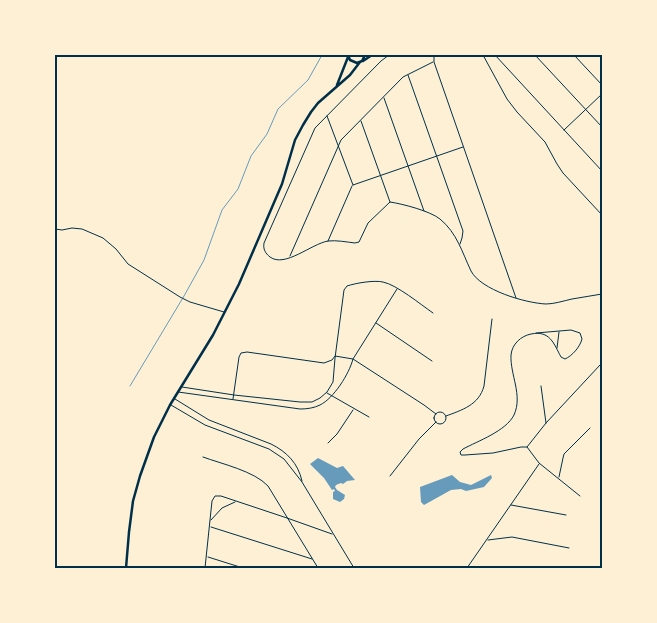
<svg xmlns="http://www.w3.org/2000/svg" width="657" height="623" viewBox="0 0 657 623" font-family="'Playfair Display',serif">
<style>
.water{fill:#669bbc}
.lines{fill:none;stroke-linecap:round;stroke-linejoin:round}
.stream{stroke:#669bbc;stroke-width:1}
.minor{stroke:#003049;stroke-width:1}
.primary{stroke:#003049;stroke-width:2.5}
.neatline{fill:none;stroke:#003049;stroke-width:2}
</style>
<rect width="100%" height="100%" fill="#fdf0d5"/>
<path class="water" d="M318,458L337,468L343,466L355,480L347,481L343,484L341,483L336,485L335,487L337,490L345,495L344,499L340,502L333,499V492L335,491L334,489L332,490L324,478L310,464Z
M452,475L460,482L471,485L491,475L492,478L484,487L466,491L461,489L451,490L424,505L421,502L420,487Z"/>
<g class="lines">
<path class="stream" d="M130,386L184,296L204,260L222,210L238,189L251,156L267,134L278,109L308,80L322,55"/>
<path class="minor" d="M389,55L381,61L315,128L264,243C263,249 265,253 270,257C285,268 311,244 328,241C336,240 347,242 355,243L359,242L368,223L390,202C403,204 430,211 440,219C457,233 462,252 471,271C481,290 525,303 546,304C554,304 563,301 572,299C582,297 592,296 602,294
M434,55V62L516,298
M483,55L507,99L517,112L545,142L557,164L563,173L602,215
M495,55L602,171
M535,55L602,127
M574,55L602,85
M408,75L463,231L462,238L460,244
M384,98L424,211
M327,116L353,185
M361,121L390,202
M564,130L602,94
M353,185L463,147
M55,229L62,230L72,228L82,229L103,238L116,249L128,264L180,297L190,302L224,312
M328,241L352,186
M290,256L341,140L403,77L433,62
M376,323L432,361
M557,348L559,332
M541,386L546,423
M182,387L234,395L300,402H312L320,398L327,392L333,382L335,358L344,290L347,286C356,283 374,280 383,282C397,285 420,304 433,313
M178,392L300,409C307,409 314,408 320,405C334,398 349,374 353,359L397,289
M327,393L369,417
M175,399L209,420L271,444C287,452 298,463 302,481
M233,399L239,357L241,353L247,352L324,363L332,360L335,356L353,359L424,405L436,414
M171,405L205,425L269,449L284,459L302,482L354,568
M434 418a6 6 0 1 1 12 0a6 6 0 1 1-12 0Z
M446,416C462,410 479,405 484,386L492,319
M328,443L337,434L353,410
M527,447H521L493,453L465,455H461L460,452L463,449C478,441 506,431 514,415C523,395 510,375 511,355C512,344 521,336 531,334C550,330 554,344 561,357L565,359C572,356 580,347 582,339L580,333L571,330L536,333
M203,457C222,464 254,471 268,486L318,568
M390,476L419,439L436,422
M559,477L563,458L564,454L590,428
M580,496L539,463L527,447L546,423L600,365
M511,505L566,515
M211,520L222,508L235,502
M211,527L312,559
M488,540L512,537L569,548
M208,557L243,568
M205,568L212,501L215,496H221L287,518L332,534
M467,568L539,464"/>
<path class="primary" d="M348,55L350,60L357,63L362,61L365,55
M363,61L372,55
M337,85L348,57
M126,568L129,532L133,501L140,476L154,437L170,405L213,335L239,284L282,184L295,140L303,125L311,112L318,103L350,75L360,62"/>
</g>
<rect width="657" height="623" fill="none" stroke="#fdf0d5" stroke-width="112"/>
<rect x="56" y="56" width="545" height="511" class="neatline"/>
</svg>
